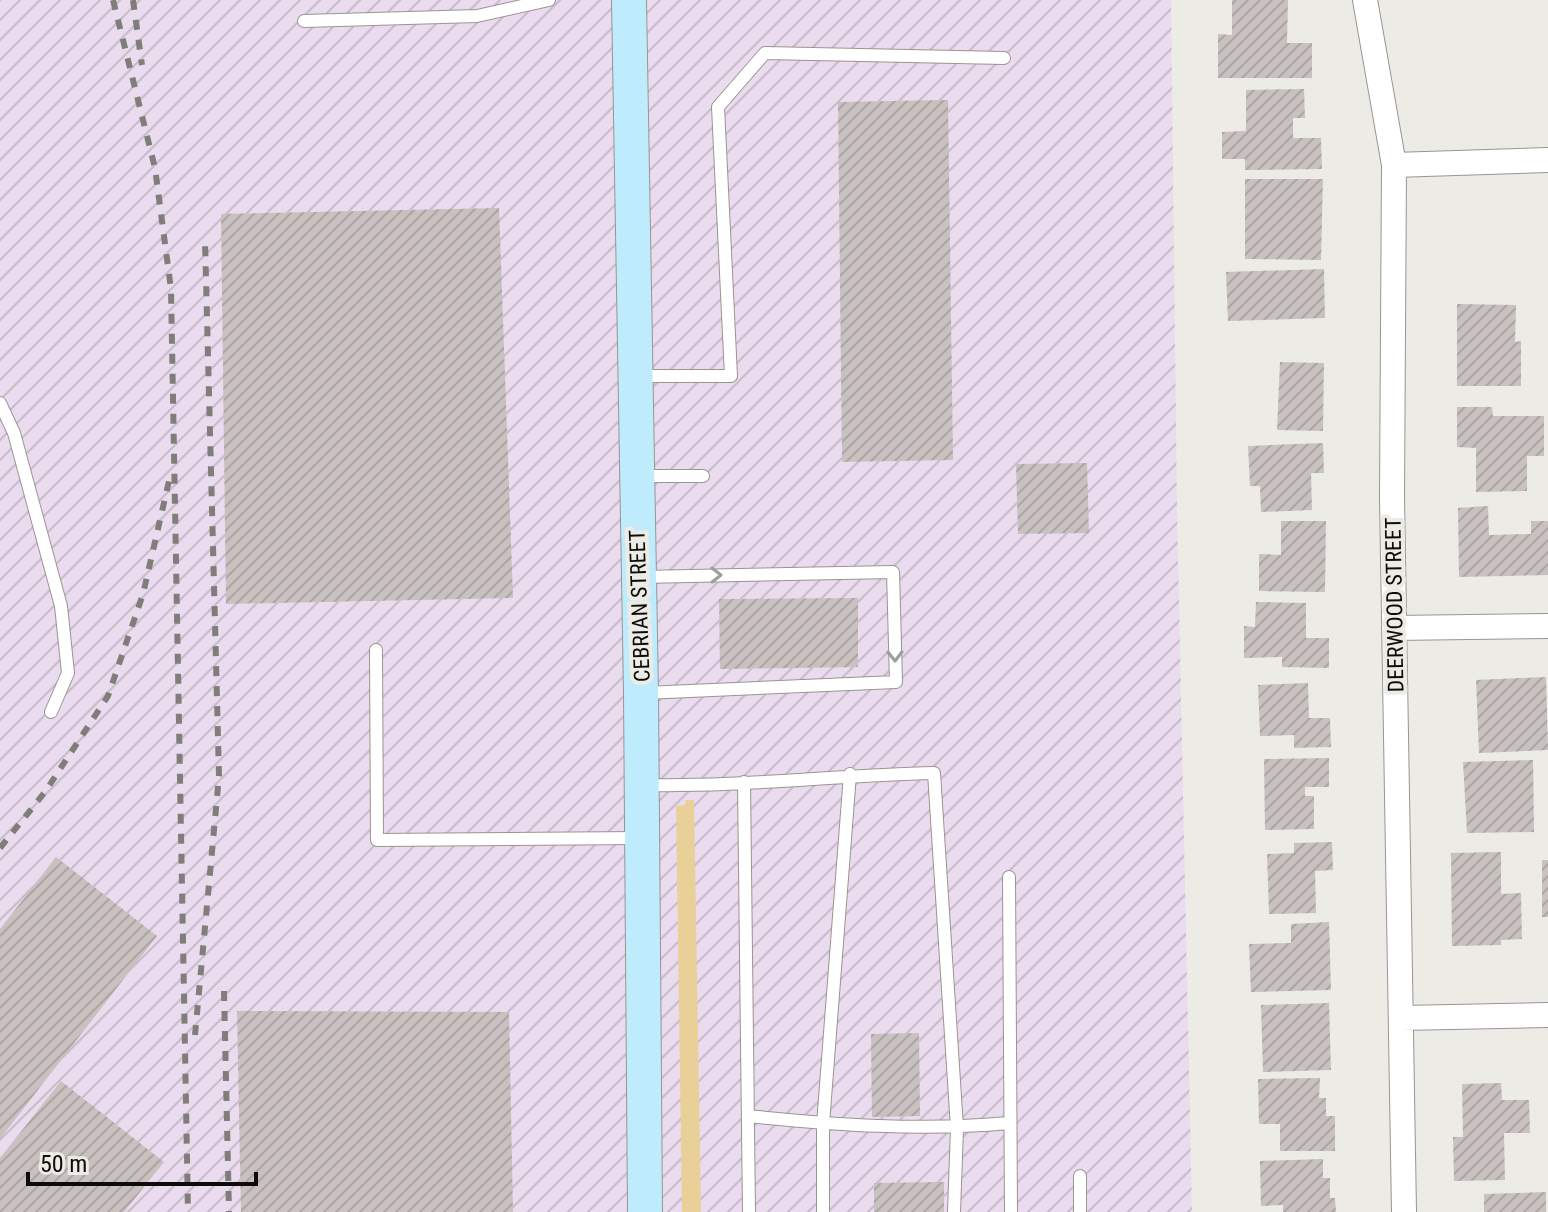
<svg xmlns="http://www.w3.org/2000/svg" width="1548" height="1212" viewBox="0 0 1548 1212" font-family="'Roboto Condensed',sans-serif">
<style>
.industrial{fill:url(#industrial-furrows)}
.grass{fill:#e9d099}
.building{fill:url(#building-hatch)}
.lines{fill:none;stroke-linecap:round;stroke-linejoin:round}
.lane-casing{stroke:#989691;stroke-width:14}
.street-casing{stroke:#989691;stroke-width:26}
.secondary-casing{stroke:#989691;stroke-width:36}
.lane{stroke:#fff;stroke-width:12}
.street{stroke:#fff;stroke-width:24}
.secondary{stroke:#bfecfd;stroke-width:34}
.rail{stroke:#807e7a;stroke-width:6;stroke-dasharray:10 10;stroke-linecap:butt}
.oneway{stroke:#9e9e9d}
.labels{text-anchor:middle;stroke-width:8;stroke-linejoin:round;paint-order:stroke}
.street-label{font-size:22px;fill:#0d0c0a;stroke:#edebe5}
</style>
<defs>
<pattern id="industrial-furrows" width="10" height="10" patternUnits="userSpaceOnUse" patternTransform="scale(2)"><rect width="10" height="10" fill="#ebdbee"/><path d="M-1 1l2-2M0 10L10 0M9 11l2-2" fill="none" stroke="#c8bbcb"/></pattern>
<pattern id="building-hatch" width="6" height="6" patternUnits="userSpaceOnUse" patternTransform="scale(2)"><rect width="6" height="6" fill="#c8c1bf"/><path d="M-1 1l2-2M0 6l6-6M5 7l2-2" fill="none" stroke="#aba5a3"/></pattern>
</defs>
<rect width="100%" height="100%" fill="#edebe5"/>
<path class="industrial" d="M0,0H1171L1177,513L1192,1212H0Z"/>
<path class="grass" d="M686,800H694L701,1212H682L676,806L685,805Z"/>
<path class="building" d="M1232,0H1288L1287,43H1312V78H1218V34L1232,35Z
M1304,89L1305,118H1293V138H1321L1322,169L1245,170V159H1222V132L1246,131V90Z
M948,100L953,460L842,462L838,102Z
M1245,179H1323L1321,260L1245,259Z
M499,208L513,598L226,604L221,214Z
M1324,269L1325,318L1228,321L1226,272Z
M1457,304L1516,305L1515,342L1521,341V386H1457Z
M1280,362L1324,363L1323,431L1277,430Z
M1457,407H1492L1493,416H1544V456H1527V491L1476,492V448L1457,447Z
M1323,443L1324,473H1311L1312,510L1261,512L1260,486H1250L1248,446Z
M1087,463L1089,533L1018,534L1016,464Z
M1488,506L1489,535L1531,534V521H1548V575L1459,577L1458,508Z
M1281,521H1326L1325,592L1259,591V554L1281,555Z
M858,598V667L720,669L719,599Z
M1256,602L1306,603V638H1329V668L1282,667V657L1244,658V626L1255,627Z
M1546,677L1548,750L1479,753L1476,680Z
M1308,683L1309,718H1330L1331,747L1294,748V735L1260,736L1258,685Z
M1329,758V787H1305V796H1314V829L1265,830L1264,759Z
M1533,760L1534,832L1467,833L1463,762Z
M1332,842L1333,870L1315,871L1316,913L1269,914L1267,854L1294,853V843Z
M1501,852V894L1521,893L1522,939L1501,940V945L1452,946L1451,853Z
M56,857L157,936L0,1139V929Z
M1542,860H1548V917H1542Z
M1329,922L1331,990L1251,992L1249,944L1291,943V924Z
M1329,1003L1331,1070L1263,1072L1261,1005Z
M237,1011L509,1012L513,1212H241Z
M919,1033L920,1116L872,1117L871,1034Z
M1320,1078L1319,1098H1326V1116H1335V1151H1280V1124H1259L1258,1079Z
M61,1081L164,1162L124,1212H0V1158Z
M1501,1083L1502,1100H1529L1530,1133H1504L1505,1180L1454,1181L1453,1137H1463L1462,1084Z
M1323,1159V1178H1330V1198H1335L1336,1212H1283V1205L1261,1206L1260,1161Z
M944,1182V1212H874V1183Z
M1546,1192V1212H1484V1194Z"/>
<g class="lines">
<defs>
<path id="lane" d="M304,21L477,16L549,0
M637,376H731L718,107L765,53L1004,58
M0,403L14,433L61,606L68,673L51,712
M639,476H703
M641,577L893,572L896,682L644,693
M376,650L377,840L640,838
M744,782L749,1212
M644,785C741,787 837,775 934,773L957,1128L954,1212
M1009,877L1011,1212
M748,1116C835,1125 922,1131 1009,1123
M823,1212V1124L850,774
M1080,1212V1176"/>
<path id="street" d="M1365,0L1394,165L1392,497L1404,1212
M1394,165L1548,160
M1394,628L1548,626
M1401,1018L1548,1015"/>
<path id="secondary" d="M629,0L641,693L645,1212"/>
</defs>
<use href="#lane" class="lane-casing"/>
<use href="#street" class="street-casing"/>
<use href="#secondary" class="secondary-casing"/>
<use href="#lane" class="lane"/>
<use href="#street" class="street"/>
<use href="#secondary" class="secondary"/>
<path class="rail" d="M113,0L155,168L171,289L188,1212
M133,0L142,65
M0,848L45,792L108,696L143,594L169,481
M224,991L229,1212
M195,1035L219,776L205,241"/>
</g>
<defs><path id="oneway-chevron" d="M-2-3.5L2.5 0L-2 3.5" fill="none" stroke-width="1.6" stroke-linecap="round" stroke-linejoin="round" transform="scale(2)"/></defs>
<g class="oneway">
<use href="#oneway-chevron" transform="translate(716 575) rotate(-1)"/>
<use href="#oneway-chevron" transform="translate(895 656) rotate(89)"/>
</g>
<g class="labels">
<g class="street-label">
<text transform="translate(1394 605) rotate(-91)" y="8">DEERWOOD STREET</text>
<text transform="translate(639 606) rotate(-92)" y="8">CEBRIAN STREET</text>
</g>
</g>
<path d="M28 1172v12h228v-12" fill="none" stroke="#0d0c0a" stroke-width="4"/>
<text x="40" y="1172" font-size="24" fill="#0d0c0a" stroke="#edebe5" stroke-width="6" paint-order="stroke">50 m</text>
</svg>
